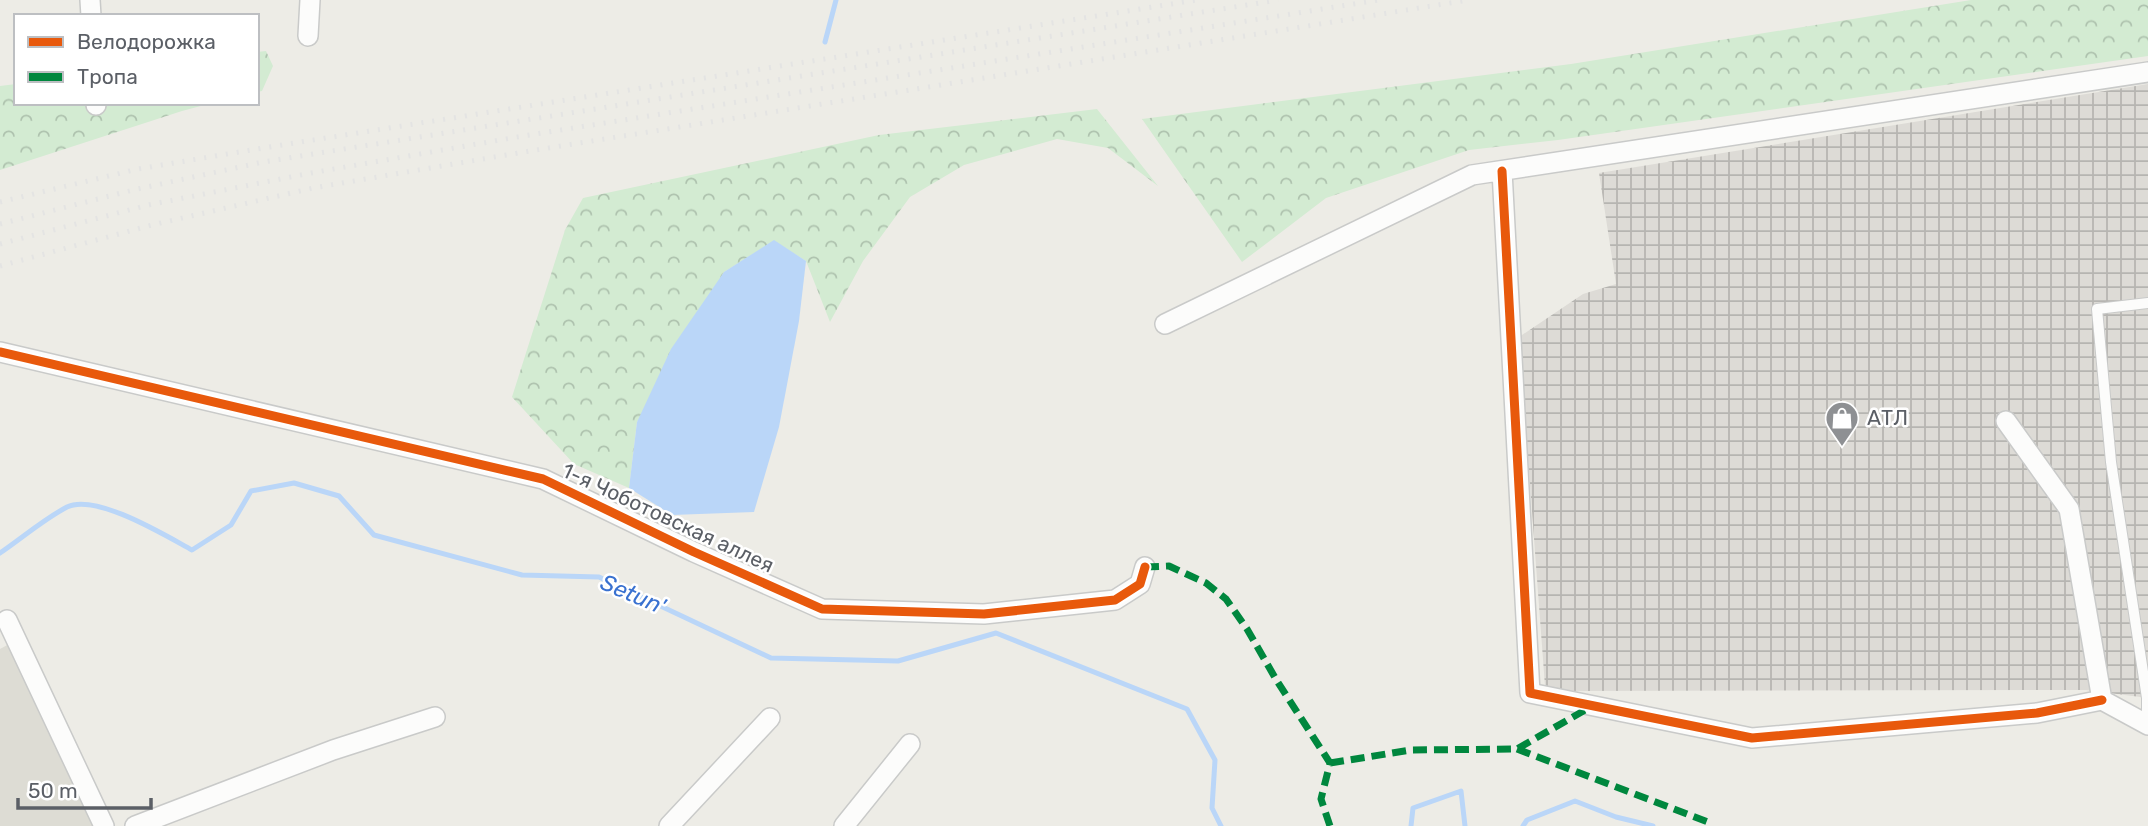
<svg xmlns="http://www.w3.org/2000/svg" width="2148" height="826" viewBox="0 0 2148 826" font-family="Rubik,sans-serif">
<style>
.industrial{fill:url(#industrial-grid)}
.education{fill:#dddcd4}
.forest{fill:url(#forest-crowns)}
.water{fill:#bad6f8}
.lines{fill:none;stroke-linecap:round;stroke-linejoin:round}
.stream{stroke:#bad6f8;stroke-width:5}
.lane-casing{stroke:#c9cac9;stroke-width:12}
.street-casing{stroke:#c9cac9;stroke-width:22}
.lane{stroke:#fcfcfb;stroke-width:10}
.street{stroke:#fcfcfb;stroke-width:19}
.rail{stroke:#e4e4e3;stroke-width:5;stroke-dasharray:2 9;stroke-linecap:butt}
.quiet{stroke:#00873e;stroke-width:7;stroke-dasharray:14 7;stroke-linecap:butt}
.cycleway-casing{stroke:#fff;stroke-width:13}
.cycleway{stroke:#e8590c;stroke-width:9}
.labels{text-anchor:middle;stroke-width:5;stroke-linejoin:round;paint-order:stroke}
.poi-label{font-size:21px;fill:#5b5f66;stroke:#fff;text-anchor:start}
.street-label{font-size:21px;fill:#5b5f66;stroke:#fff}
.water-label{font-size:23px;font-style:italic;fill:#3971d0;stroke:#fff}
</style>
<defs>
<pattern id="industrial-grid" width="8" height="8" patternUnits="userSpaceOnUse" patternTransform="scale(1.75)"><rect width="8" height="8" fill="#dddbd6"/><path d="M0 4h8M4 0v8" fill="none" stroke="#b6b5b1"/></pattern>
<pattern id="forest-crowns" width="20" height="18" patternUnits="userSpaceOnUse" patternTransform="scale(1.75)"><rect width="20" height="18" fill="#d3ebd2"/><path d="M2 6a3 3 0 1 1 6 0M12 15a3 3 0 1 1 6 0" fill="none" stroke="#aec2ae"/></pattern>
</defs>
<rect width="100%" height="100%" fill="#edece6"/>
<path class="industrial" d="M2148,84V698L2086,690L1558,691L1545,686L1519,337L1583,294L1616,284L1599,173Z"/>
<path class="education" d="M11,643L96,826H0V649Z"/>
<path class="forest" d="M1971,0H2148V56L1558,140L1469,150L1326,198L1242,262L1142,119L1571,64Z
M266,51L273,66L262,91L257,92V52Z
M16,84V103H212L182,111L0,170V86Z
M1097,109L1158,186L1108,148L1057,139L964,165L910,197L863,261L830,322L806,261L774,241L724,272L637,422L629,488L574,464L512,397L565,230L583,198L879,135Z"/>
<path class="water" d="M774,240L806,261L799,321L779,427L754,512L672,515L629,488L637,422L671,349L724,272Z"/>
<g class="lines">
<path class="stream" d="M825,42L836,0
M0,553C22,538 44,519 67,507C96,493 166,536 192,550L231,525L251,491L294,483L339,496L374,535L522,575L599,577L771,658L898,661L996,633L1187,709L1215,760L1212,808L1221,826
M1411,826L1413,808L1461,791L1465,826
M1523,826L1527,820L1575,801L1616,817L1653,826"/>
<defs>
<path id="lane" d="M2147,723V698L2111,462L2097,309L2148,303"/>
<path id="street" d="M90,0L91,16
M308,36L310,0
M96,103V105
M1502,171L1530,693L1752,738L2037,713L2102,700
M1165,324L1472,175L2148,72
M0,352L543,479L694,552L822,609L984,614L1115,600L1140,584L1145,567
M2006,421L2069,509L2102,700
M7,620L104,826
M2102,700L2148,725
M135,826L333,750L435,717
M669,826L770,718
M844,826L910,744"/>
</defs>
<use href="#lane" class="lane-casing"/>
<use href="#street" class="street-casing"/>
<use href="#lane" class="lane"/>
<use href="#street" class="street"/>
<path class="rail" d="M0,202L138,169L263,148L1197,0
M0,224L133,190L263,162L1278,0
M0,244L148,205L311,173L523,136L1379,0
M0,266L152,225L313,188L524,152L1469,0"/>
<path class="quiet" d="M1145,567L1169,566L1206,583L1226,599L1247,629L1277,681L1330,763L1321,799L1330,826
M1517,749L1708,822L1711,826
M1330,763L1411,750L1517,749L1592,706"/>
<defs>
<path id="cycleway" d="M1502,171L1530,693L1752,738L2037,713L2102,700
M0,352L543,479L694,552L822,609L984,614L1115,600L1140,584L1145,567"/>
</defs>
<use href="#cycleway" class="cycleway-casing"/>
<use href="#cycleway" class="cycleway"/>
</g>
<defs>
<symbol id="shop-pin" viewBox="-11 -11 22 30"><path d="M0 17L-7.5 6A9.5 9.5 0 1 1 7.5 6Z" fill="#8e9093" stroke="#fff"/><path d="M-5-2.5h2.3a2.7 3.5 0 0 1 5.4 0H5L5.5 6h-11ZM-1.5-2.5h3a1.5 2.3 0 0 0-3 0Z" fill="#fff"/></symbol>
</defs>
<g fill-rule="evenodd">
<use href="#shop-pin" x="1823" y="399" width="38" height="52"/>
</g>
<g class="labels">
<g class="poi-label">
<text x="1867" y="425">АТЛ</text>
</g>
<g class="street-label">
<text transform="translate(668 518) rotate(25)" y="7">1-я Чоботовская аллея</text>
</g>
<g class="water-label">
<text transform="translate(633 594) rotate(23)" y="8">Setun'</text>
</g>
</g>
<rect x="14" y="14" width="245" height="91" fill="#ffffff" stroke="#bdbfc2" stroke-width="2"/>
<rect x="28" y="37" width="35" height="10" fill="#e8590c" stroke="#bdbfc2" stroke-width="2"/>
<text x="77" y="49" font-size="21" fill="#5b5f66">Велодорожка</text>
<rect x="28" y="72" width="35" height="10" fill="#00873e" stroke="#bdbfc2" stroke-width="2"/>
<text x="77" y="84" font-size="21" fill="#5b5f66">Тропа</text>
<path d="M18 798v10h133v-10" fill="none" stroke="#5b5f66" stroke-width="3.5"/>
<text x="28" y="798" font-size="21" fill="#5b5f66" stroke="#ffffff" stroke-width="5" paint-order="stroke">50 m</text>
</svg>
